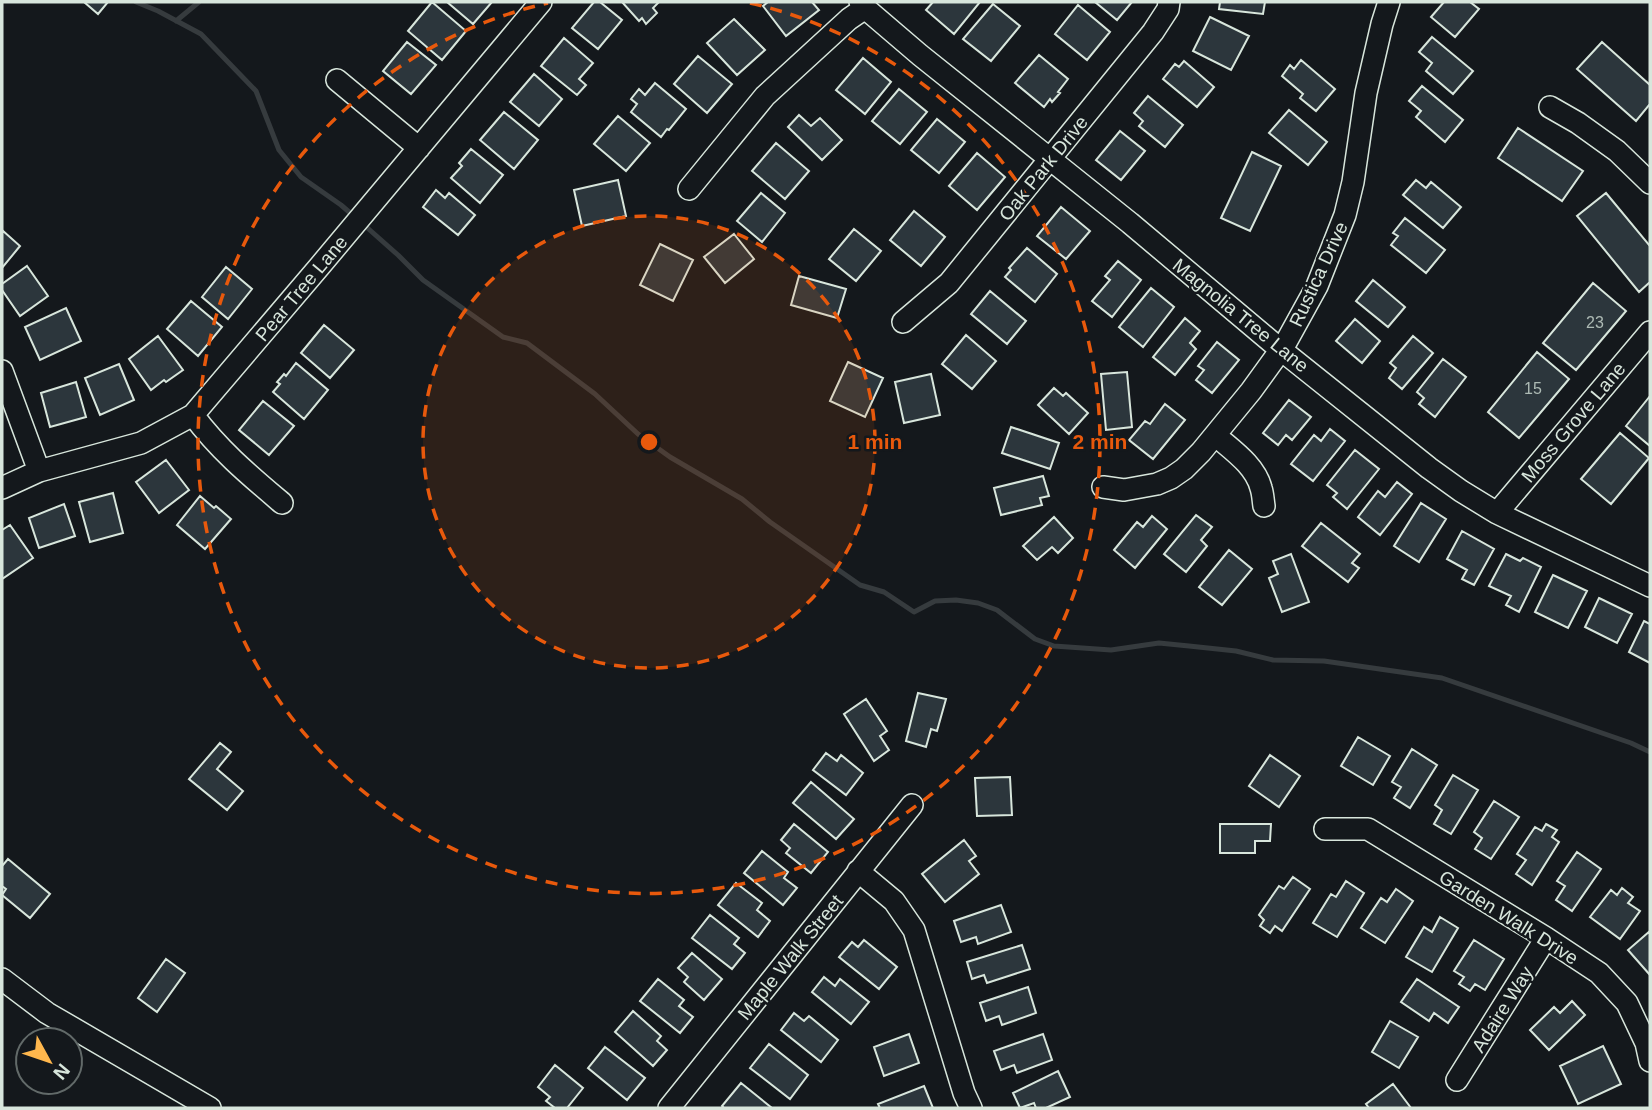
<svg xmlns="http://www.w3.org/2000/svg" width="1652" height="1110" viewBox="0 0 1652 1110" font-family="Helvetica,sans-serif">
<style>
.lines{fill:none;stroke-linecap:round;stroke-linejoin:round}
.stream{stroke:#363b3e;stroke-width:5}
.building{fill:#2c363c;stroke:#d8e6dc;stroke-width:2}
.minor-casing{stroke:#d8e6dc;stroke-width:24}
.minor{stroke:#14181c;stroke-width:21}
.ring{fill:none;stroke:#e8590c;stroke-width:3.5;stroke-dasharray:12 9}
.labels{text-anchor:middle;stroke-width:5;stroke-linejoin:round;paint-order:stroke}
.number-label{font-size:16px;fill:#adbab4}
.street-label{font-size:19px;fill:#d8e6dc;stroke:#14181c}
.centre{fill:#e8590c;stroke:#14181c;stroke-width:3.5}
.ring-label{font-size:21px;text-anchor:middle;font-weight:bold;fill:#e8590c;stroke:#14181c;stroke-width:5;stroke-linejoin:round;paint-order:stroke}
</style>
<rect width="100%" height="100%" fill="#14181c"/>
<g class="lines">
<path class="stream" d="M136,2L158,11L201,34L256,91L279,150L301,177L341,205L356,218
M176,21L199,2
M363,224L398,255L423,280L503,337L527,343L595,394L638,434L670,457L742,499L770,522L860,585L884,592L914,612L935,601L956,600L978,603L997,610L1035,639L1054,646L1111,650L1159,643L1189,646L1236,651L1273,660L1324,661L1442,678L1631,743L1650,752"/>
</g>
<path class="building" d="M84,2H108L98,14Z
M432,2L466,31L442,60L408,31Z
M447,2H492L473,24Z
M594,2H600L622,20L598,49L572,28Z
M622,2H659L653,8L657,13L646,24L642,18L639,21Z
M768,2H812L819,10L786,36L763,6Z
M933,2H980L954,34L926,10Z
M1095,2H1132L1117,20Z
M1220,2H1265L1263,14L1219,9Z
M1444,2H1470L1479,9L1455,37L1431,17Z
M993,4L1020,26L991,61L963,39Z
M1078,5L1110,32L1087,60L1055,34Z
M1210,17L1249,36L1231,70L1193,51Z
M734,19L765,50L737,75L707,43Z
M1432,37L1473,71L1453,94L1426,71L1432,63L1419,52Z
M564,38L593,63L579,79L586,85L577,95L541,66Z
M407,42L436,65L411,94L383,71Z
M1602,42L1650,85V104L1636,121L1577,69Z
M1039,55L1068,79L1058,92L1060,93L1052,102L1050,99L1044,107L1015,83Z
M698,56L732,84L707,113L674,84Z
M863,58L891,82L865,114L836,90Z
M1301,60L1335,89L1316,111L1300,98L1303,94L1282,76L1290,65L1294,69Z
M1184,61L1214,87L1197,107L1163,79L1175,64L1179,67Z
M534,74L562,99L539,126L510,102Z
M655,83L686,109L669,130L667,129L661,137L631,112L637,104L631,99L639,89L645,95Z
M1422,86L1463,120L1445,142L1416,117L1421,111L1409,101Z
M899,89L927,112L900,144L872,121Z
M1148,96L1183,125L1165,147L1139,126L1143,121L1134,113Z
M1289,110L1327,142L1308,165L1269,133Z
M504,112L538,140L514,169L480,140Z
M799,115L811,126L820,118L842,140L822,160L788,127Z
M618,116L650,143L626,171L594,144Z
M937,119L965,142L939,173L911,150Z
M1518,128L1583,171L1562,201L1498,158Z
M1120,131L1145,151L1121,180L1096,160Z
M776,143L809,171L785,199L752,171Z
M471,149L503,175L480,203L451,178L462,166L459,163Z
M1252,152L1281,166L1250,231L1221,218Z
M977,153L1005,177L977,210L949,186Z
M618,180L626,216L582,226L574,190Z
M1416,180L1426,188L1431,182L1461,207L1443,228L1403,195Z
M436,190L445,198L449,193L475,215L458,235L423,207Z
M761,193L785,213L762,242L737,221Z
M1606,193L1650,246V282L1639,292L1577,216Z
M1061,207L1090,231L1066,259L1037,236Z
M914,211L945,237L921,266L890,240Z
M1405,218L1445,250L1426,273L1391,245L1398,236L1393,233Z
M854,229L881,251L856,281L829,259Z
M2,230L20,246L2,268Z
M734,234L754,259L725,283L704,257Z
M660,244L693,260L673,301L640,285Z
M1027,248L1057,274L1035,302L1005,277L1011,270L1009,268Z
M1118,261L1141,280L1112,317L1092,301L1110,280L1105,276Z
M27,266L48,296L20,316L2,290V284Z
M226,267L252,289L228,319L202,297Z
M799,276L846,289L837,318L791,305Z
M1373,280L1405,307L1388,327L1356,301Z
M1593,283L1626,311L1576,370L1543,343Z
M1151,288L1174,307L1143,347L1119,327Z
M990,291L1026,321L1007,344L971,314Z
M191,301L222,327L198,356L167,329Z
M66,308L81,341L40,360L25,327Z
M1185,318L1200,331L1190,343L1196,349L1175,375L1153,357Z
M1355,319L1380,341L1362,363L1336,341Z
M324,325L354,350L330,378L301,353Z
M966,335L996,361L972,389L942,364Z
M158,336L183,370L166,382L164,380L151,390L129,359Z
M1413,336L1433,353L1402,389L1389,378L1396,368L1390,363Z
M1217,342L1239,360L1212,393L1196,380L1204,370L1198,366Z
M1537,352L1569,379L1519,438L1488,412Z
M1443,359L1466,377L1435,417L1419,404L1424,398L1417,392Z
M848,362L883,378L865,417L830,401Z
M296,363L328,390L304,419L273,392L280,384L277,382L284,374L286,376Z
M119,364L134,400L100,415L85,378Z
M1127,372L1132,427L1106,430L1101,374Z
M931,374L940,415L904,423L895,382Z
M76,382L86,417L50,427L41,393Z
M1054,388L1063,396L1066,393L1088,413L1069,434L1038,405Z
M1650,396V446L1626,426Z
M1289,400L1311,417L1292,440L1286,435L1278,445L1263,433Z
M263,401L294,426L269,455L239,430Z
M1165,404L1185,420L1153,459L1129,440L1145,421L1150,424Z
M1011,427L1059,443L1050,469L1002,453Z
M1330,429L1345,441L1313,481L1291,464L1314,435L1321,441Z
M1620,433L1649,458L1611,504L1581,479Z
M1355,450L1379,469L1347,509L1333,497L1337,493L1327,485Z
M166,460L189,490L159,513L136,482Z
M1043,476L1049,496L1040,498L1042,505L1001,515L994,488Z
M1397,482L1412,494L1380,535L1358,517L1378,491L1385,497Z
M113,493L123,533L90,542L79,502Z
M200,496L214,508L216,506L231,519L205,549L177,525Z
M1421,503L1446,519L1419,562L1394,546Z
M64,504L75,536L39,548L29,518Z
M1196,515L1212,527L1201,540L1207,546L1186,572L1164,554Z
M1152,516L1167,529L1135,568L1114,550L1137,522L1143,527Z
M1054,517L1073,538L1058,553L1052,547L1037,560L1023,546Z
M1321,523L1360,554L1352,563L1359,568L1348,582L1302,546Z
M10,525L33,558L2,579V530Z
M1462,531L1494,549L1474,585L1462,579L1467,570L1447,559Z
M1229,550L1252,569L1222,605L1199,587Z
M1291,554L1309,602L1282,612L1269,578L1278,574L1273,561Z
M1506,554L1520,561L1523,558L1541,567L1519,612L1506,605L1511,596L1489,586Z
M1553,575L1587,591L1568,628L1535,612Z
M1599,598L1632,614L1617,643L1585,627Z
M1644,621L1650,624V663L1629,652Z
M918,693L946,699L937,731L931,729L926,747L906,741Z
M866,699L887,731L880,736L889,750L874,761L844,714Z
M1358,737L1390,756L1373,785L1341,766Z
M220,743L231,752L217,769L243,791L227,810L189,779Z
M1412,749L1437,765L1410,808L1394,798L1401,787L1392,782Z
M826,753L837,761L841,755L863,773L846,795L813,770Z
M1270,755L1300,776L1279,807L1249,786Z
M1453,775L1478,790L1451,834L1434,824L1442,810L1435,805Z
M1010,777L1012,815L977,816L975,778Z
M811,782L854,819L836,839L793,803Z
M1494,801L1519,817L1491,859L1475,849L1482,838L1474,832Z
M794,824L828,852L811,873L786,853L790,848L781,840Z
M1220,824H1271L1270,841H1255V853H1220Z
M1546,824L1557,830L1552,837L1559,842L1532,885L1516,874L1526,860L1517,854L1535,827L1542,831Z
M964,840L976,856L969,861L979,874L945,902L922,874Z
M762,851L788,872L784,878L797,888L783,905L744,873Z
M1577,852L1601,869L1572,911L1556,900L1565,886L1557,881Z
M8,859L50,894L30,918L2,895L6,889L2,886V866Z
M1293,877L1310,889L1282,931L1275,926L1270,933L1260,926L1264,920L1259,915L1279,886L1284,889Z
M1346,881L1364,893L1337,937L1313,923L1331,894L1336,897Z
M736,883L762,903L757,910L770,921L758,937L718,905Z
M1622,888L1633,897L1628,903L1640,911L1620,939L1590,917L1611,890L1617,895Z
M1396,889L1413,901L1385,943L1361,928L1381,898L1387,902Z
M1001,905L1011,932L978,944L976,937L961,942L954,921Z
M710,915L739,938L734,944L745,953L732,969L692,938Z
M1440,917L1458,928L1432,972L1406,957L1424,927L1432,932Z
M1650,931V975L1628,950Z
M864,940L897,967L879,989L839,957L852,942L858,947Z
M1474,940L1504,959L1485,990L1475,984L1470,991L1459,984L1464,977L1454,971Z
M1022,945L1030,969L987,983L984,975L972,979L967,962Z
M692,953L722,979L704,1000L684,982L688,977L678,968Z
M166,959L185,973L157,1012L138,998Z
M824,977L835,986L840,979L869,1002L851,1024L812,992Z
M658,979L684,1000L679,1006L693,1017L680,1033L640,1001Z
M1417,979L1459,1007L1448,1023L1434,1013L1429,1021L1401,1002Z
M1028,987L1036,1013L1002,1025L999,1016L986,1021L980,1003Z
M1572,1001L1585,1015L1549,1050L1530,1030L1554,1007L1560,1013Z
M633,1011L661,1036L657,1041L667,1050L653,1066L615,1032Z
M794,1013L804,1021L809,1016L838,1040L821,1062L781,1030Z
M1390,1021L1418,1037L1399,1068L1372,1052Z
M909,1034L919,1063L884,1076L874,1047Z
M1043,1034L1052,1060L1017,1073L1014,1065L1001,1070L994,1051Z
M769,1044L808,1075L790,1099L750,1068Z
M1603,1046L1621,1084L1578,1104L1560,1066Z
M605,1047L645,1078L627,1100L588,1068Z
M555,1065L583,1088L567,1108H555L546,1101L550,1097L538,1087Z
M1058,1071L1070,1097L1046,1108H1036L1034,1103L1020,1108L1013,1093Z
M741,1083L772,1108H724L722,1106Z
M1393,1084L1411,1108H1369L1366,1104Z
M924,1086L933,1108H880L878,1104Z"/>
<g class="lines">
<defs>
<path id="minor" d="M860,2L865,8L920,55L1130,223L1275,345L1429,468L1461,491L1497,513L1650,586
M337,80L419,148
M1550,107L1578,123L1617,151L1650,183
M689,189L765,96L849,19L865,8
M903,322L949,283L1153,32L1168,9L1169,2
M2,371L39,471
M193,415C219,450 249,475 282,503
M1215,435C1232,450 1255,465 1261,488C1263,494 1263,500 1264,506
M1103,487L1124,490L1157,484L1171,478L1184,469L1201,452L1251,391L1285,344L1317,286L1345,215L1353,182L1366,93L1382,24L1389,2
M2,488L39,471L141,443L193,415L319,267L541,2
M1497,513L1650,332
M1325,829H1368L1546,938L1599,973L1627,1003L1646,1043L1650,1061
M858,871L894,901L914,930L964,1093L971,1108
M2,979L47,1013L210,1108
M1457,1080L1546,938
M669,1108L912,805"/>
</defs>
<use href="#minor" class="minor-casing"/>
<use href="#minor" class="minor"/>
</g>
<circle cx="649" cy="442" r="226" fill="#e8590c" fill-opacity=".12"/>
<g class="ring">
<circle cx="649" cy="442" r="226"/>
<path d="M750 3A451 451 0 1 1 548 3"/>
</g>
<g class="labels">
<g class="number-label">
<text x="1595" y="328">23</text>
<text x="1533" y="394">15</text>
</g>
<g class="street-label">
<text transform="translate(1043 168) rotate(-51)" y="7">Oak Park Drive</text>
<text transform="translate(1318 274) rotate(-65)" y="7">Rustica Drive</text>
<text transform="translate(301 288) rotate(-50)" y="7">Pear Tree Lane</text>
<text transform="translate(1241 315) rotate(39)" y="7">Magnolia Tree Lane</text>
<text transform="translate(1573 422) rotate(-50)" y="7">Moss Grove Lane</text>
<text transform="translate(1509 917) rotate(32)" y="7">Garden Walk Drive</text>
<text transform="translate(790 957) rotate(-51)" y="7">Maple Walk Street</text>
<text transform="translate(1502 1009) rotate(-58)" y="7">Adaire Way</text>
</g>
</g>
<circle cx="649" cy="442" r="10" class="centre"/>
<g class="ring-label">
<text x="875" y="449">1 min</text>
<text x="1100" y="449">2 min</text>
</g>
<rect width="1652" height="1110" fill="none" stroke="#d8e6dc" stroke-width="7"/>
<g transform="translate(49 1061) rotate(130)"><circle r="33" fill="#14181c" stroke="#626a69" stroke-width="2"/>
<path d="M0-5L12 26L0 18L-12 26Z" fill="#ffb74d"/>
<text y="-10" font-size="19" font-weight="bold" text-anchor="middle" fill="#d8e6dc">N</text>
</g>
</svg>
